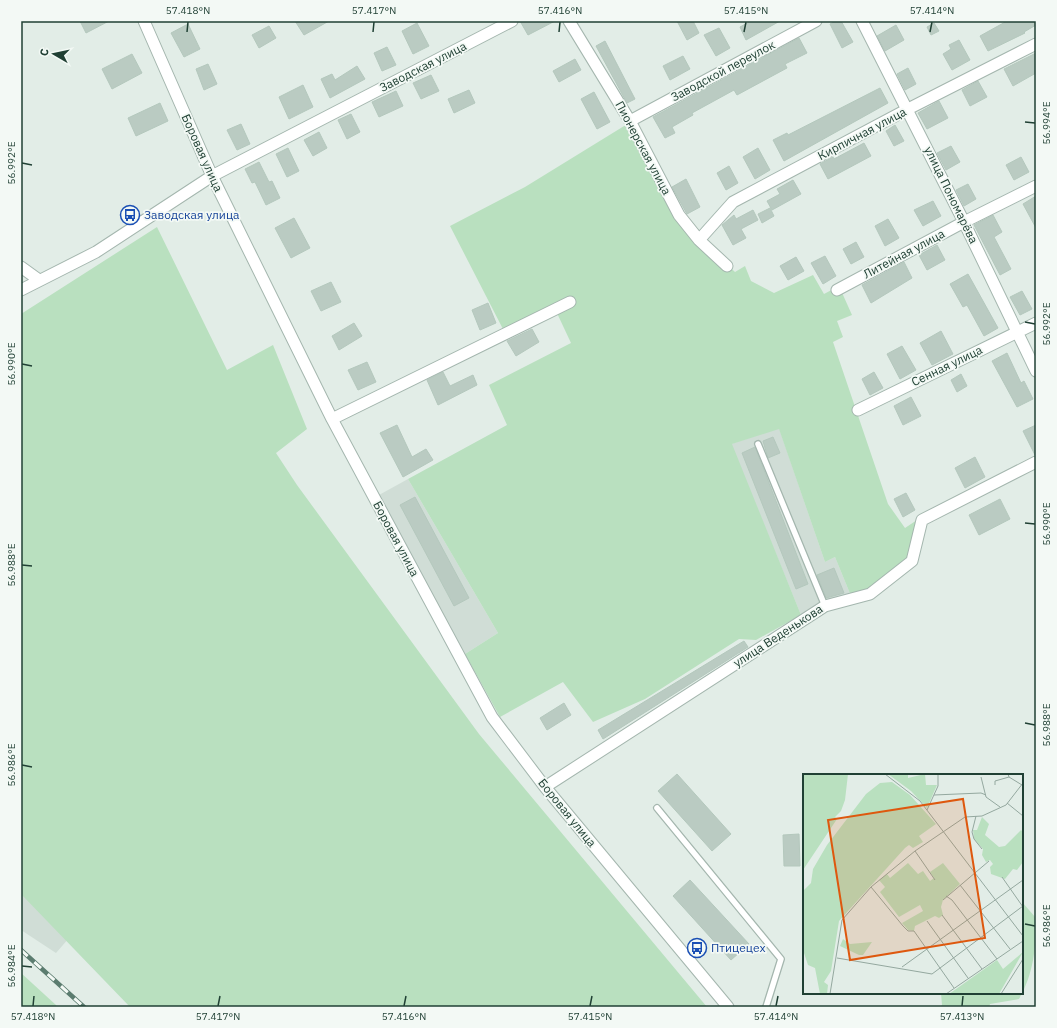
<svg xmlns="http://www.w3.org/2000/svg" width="1057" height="1028" viewBox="0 0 1057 1028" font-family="'IBM Plex Sans',sans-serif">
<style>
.built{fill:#d0ddd6}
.green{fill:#b9e0bf}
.building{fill:#bacbc2;stroke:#b4c8bd}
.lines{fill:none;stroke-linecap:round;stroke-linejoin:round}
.service-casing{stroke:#a4b6ae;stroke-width:8}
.minor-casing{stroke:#a4b6ae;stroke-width:13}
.service{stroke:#fff;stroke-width:5.5}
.minor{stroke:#fff;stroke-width:11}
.rail-casing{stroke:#5b7c6f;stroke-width:4.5}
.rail{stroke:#f3f9f5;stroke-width:3;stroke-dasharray:9;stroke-linecap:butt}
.ticks{fill:none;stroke:#204034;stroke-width:1.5}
.labels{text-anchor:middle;stroke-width:3.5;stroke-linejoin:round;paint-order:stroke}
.street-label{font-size:12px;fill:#204034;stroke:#f3f9f5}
.transit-label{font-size:12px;fill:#164399;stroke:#f3f9f5;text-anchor:start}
.inset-road{fill:none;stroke:#94a89f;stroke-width:1}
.view{fill:#de580e;fill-opacity:0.15;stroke:#de580e;stroke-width:2}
.inset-edge{fill:none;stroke:#204034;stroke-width:2}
.neatline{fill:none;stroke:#204034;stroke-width:1.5}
.ticks-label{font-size:10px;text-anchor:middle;fill:#204034}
</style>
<rect width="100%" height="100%" fill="#e2ede7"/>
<path class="built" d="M779,428L825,562L835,557L851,596L817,605L801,615L731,444Z
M408,479L498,633L465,654L379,495Z
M21,876L76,930L56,953L21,930Z"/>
<path class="green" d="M629,123L676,215L735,272L745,266L751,281L774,293L813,275L824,294L839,286L852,315L837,321L843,337L833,342L888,504L905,528L920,518L909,560L870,590L851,596L835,557L825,562L779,429L732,444L801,615L756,640L739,639L645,699L593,722L563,682L500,717L465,654L498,633L408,479L507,425L489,385L571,343L556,311L504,331L450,226L525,187Z
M157,227L227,370L273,345L307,429L276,453L297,485L479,734L707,1007H130L21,894V314Z
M1022,902L1036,918C1036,947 1034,973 1019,999L990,1004L989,1007H940L942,1005L941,993H1022Z
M21,973L56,1005L57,1007H21Z"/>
<path class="building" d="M80,21H109L86,33Z
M295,21H329L304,35Z
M520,21H555L528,35Z
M677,21H693L699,33L687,40Z
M751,21H780L746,40L740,27Z
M836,21H841L853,42L842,48L830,24Z
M1007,21H1036V25L1024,32L1025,33L988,51L980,36Z
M417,23L429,46L413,54L402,31Z
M934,23L939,31L931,35L927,27Z
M188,24L200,49L184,57L171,33Z
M896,25L904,40L885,51L877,36Z
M269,26L276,38L259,48L252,35Z
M719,28L730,48L716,56L704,35Z
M799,38L807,53L785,64L787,68L737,95L734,90L692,113L693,115L672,127L675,133L665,138L653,117Z
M959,40L970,60L952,70L943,54L951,49L949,45Z
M605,41L635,99L627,103L596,46Z
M387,47L396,65L382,71L374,53Z
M1036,53V73L1013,86L1004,69Z
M132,54L142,73L112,89L102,69Z
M683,56L690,69L670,80L663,66Z
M575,59L581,70L559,82L553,71Z
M208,64L217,84L204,90L196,69Z
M357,66L365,79L330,98L321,79L332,74L335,80Z
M908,68L916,84L905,90L897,74Z
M431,75L439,91L421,99L413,83Z
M978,81L987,97L970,106L962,90Z
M303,85L313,107L289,119L279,97Z
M880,88L888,103L784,161L773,140L787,133L788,135Z
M469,90L475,103L454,113L448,99Z
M396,91L403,106L379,117L372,102Z
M594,92L610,122L597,129L581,99Z
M939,101L948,118L927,129L918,113Z
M160,103L168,121L136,136L128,118Z
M351,114L360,132L347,139L338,120Z
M241,124L250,144L237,150L227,130Z
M895,125L904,141L894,146L886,131Z
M319,132L327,148L313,156L304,140Z
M864,143L871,156L828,179L820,164L833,157L834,159Z
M951,146L960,162L946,170L937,153Z
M288,148L299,171L287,177L276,154Z
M758,148L770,170L755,179L743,157Z
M1021,157L1029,172L1014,180L1006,165Z
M259,162L269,182L272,181L280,198L266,205L255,182L252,183L245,169Z
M729,166L738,183L726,190L717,173Z
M686,179L700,207L687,214L672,187Z
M793,180L801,194L772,210L767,201L780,194L777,189Z
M968,184L976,199L964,206L956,190Z
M1036,196V228L1023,204Z
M933,201L941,216L923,226L914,210Z
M770,208L774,216L762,223L758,214Z
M753,210L758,220L741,229L746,238L733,245L722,225L734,215L736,219Z
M993,215L1002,232L994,237L1011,269L1000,275L974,225Z
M294,218L310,248L291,258L275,228Z
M888,219L899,238L885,246L875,226Z
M856,242L864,257L851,264L843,249Z
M937,245L945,260L927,270L919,255Z
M825,256L836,276L823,284L811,263Z
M796,257L804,271L788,280L780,266Z
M904,262L912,278L871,303L862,285Z
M968,274L998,328L984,336L967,305L963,307L950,284Z
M331,282L341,302L321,311L311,291Z
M1022,291L1032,309L1020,315L1010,297Z
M488,303L496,323L480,330L472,310Z
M354,323L362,336L339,350L332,336Z
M532,329L539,342L516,356L507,341Z
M941,331L953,354L932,365L920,343Z
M902,346L916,370L900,379L887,354Z
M1007,353L1021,383L1024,381L1033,399L1017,407L992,361Z
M367,362L376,382L358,390L348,370Z
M443,372L450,386L473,375L477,385L438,405L427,380Z
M874,372L883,388L870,395L862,379Z
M961,374L967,386L957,392L951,380Z
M911,397L921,416L903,425L894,406Z
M397,425L412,457L426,449L433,460L403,477L380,433Z
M1036,425V455H1035L1023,431Z
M773,437L780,453L768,458L763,441Z
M755,447L808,584L796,589L742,453Z
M975,457L985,477L965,488L955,468Z
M906,493L915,510L903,517L894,499Z
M415,497L469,598L454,606L400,505Z
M1000,499L1010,519L979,535L969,515Z
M834,568L844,593L826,598L817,575Z
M744,641L748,647L603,739L598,730Z
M564,703L571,715L547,730L540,718Z
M677,774L731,834L712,851L658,791Z
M799,834L800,866H784L783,835Z
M690,880L749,944L731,960L673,896Z"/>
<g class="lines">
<defs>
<path id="service" d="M758,444L825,606
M657,808L781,959L766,1007"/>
<path id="minor" d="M144,21L212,176L332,419L492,717L545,787L728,1007
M569,21L630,121L679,215L699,240L727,266
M862,21L964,222L1036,371
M630,121L816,21
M699,240L733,202L908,109L1036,44
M21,267L39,280
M21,290L96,252L212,176L512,21
M837,290L964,222L1036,186
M858,410L1036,323
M332,419L570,302
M545,787L825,606L870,594L912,561L922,520L1036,462"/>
</defs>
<use href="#service" class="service-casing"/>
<use href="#minor" class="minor-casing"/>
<use href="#service" class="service"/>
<use href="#minor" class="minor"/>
<defs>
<path id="rail" d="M21,950L84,1007"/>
</defs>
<use href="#rail" class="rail-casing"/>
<use href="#rail" class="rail"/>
</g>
<path class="ticks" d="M187,32L188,22M373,32L374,22M559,32L560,22M744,32L746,22M930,32L932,22M1025,122L1035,123M22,163L32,165M1025,322L1035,324M22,364L32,366M1025,523L1035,524M22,565L32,566M1025,723L1035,725M22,765L32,767M1025,924L1035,926M22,966L32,967M33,1006L34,996M218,1006L220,996M404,1006L406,996M590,1006L592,996M776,1006L778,996M962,1006L963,996"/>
<defs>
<symbol id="bus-ring" viewBox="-11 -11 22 22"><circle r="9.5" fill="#f3f9f5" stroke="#1a4fb4" stroke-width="1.5"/><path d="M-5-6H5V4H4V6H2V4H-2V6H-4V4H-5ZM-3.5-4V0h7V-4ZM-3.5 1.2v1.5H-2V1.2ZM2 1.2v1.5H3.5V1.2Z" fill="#1a4fb4"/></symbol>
</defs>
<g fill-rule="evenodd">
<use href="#bus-ring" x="119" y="204" width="22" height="22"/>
<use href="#bus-ring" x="686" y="937" width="22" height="22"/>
</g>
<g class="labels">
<g class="street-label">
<text transform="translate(423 67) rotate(-27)" y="4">Заводская улица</text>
<text transform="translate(723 71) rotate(-28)" y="4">Заводской переулок</text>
<text transform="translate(862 134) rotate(-28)" y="4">Кирпичная улица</text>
<text transform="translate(643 148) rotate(62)" y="4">Пионерская улица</text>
<text transform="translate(202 153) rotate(66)" y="4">Боровая улица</text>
<text transform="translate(951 195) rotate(64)" y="4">улица Пономарёва</text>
<text transform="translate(904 254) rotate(-28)" y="4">Литейная улица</text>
<text transform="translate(947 366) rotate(-26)" y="4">Сенная улица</text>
<text transform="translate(396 539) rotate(62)" y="4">Боровая улица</text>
<text transform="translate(778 636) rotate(-33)" y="4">улица Веденькова</text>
<text transform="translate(567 813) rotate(51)" y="4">Боровая улица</text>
</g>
<g class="transit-label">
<text x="144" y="219">Заводская улица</text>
<text x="711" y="952">Птицецех</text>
</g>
</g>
<g transform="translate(803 774)">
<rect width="220" height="220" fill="#e2ede7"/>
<path d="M0,0H45L42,26L38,37L32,43L34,45L0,96ZM85,0H105V4L122,0L123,11H134L124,34L108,17ZM89,8L107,21L133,50L116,62L120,68L110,74L106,71L102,74L36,147L28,197L21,208L25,211L24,220H17L12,194L5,191L0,176V117L8,109L10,95L24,71L63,20L77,9ZM179,43L186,50L182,61L196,73L202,72L218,56L220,58V88L214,96L210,95L202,105L188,100L187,93L190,90L187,86L183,88L179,81L180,75L171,65L170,56H174ZM105,89L115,100L120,97L127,107L131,104L127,98L140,89L157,110L140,126L138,133L140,141L136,144L132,142L112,152L111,157L105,156L99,149L120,137L117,131L96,143L77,118L82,113L76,106L84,100L87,104ZM40,165L47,170L69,168L60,181H56L37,172ZM220,178L196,220H146L194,186L200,195Z" fill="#b9e0bf"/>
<path class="inset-road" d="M82,0L117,27L220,162M205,0L206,3L219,11M178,3L183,23L197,33M192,11V7L206,3M131,21L178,19L183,21M204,29L220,42M124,36L135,12V0M173,42L169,58L171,65L179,75M112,77L132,106M199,103L220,133M157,111L207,175M68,113L100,152L105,157H111L151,214M143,122L149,126L194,185M140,126L186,87M139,141L179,195M124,147L165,204M34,184L129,200L220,132M99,193L220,106M27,220L39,146L68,113L112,77L162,43L179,42L203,31L220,9M143,220L220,167M198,220L220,185"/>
<path class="view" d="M160,25L182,164L47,186L25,46Z"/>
<rect width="220" height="220" class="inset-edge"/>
</g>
<rect width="1057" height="1028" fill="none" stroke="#f3f9f5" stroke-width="44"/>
<g transform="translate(54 54) rotate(279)" stroke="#f3f9f5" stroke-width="3" paint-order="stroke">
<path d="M0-3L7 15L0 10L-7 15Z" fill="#204034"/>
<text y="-6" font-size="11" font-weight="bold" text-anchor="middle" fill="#204034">С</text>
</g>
<rect x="22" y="22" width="1013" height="984" class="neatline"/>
<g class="ticks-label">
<text x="188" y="14">57.418°N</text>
<text x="374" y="14">57.417°N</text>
<text x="560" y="14">57.416°N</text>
<text x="746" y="14">57.415°N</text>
<text x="932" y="14">57.414°N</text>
<text transform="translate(1046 123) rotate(-90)" y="4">56.994°E</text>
<text transform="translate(11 163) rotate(-90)" y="4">56.992°E</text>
<text transform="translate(1046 324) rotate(-90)" y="4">56.992°E</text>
<text transform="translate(11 364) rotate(-90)" y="4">56.990°E</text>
<text transform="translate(1046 524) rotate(-90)" y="4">56.990°E</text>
<text transform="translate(11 565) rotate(-90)" y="4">56.988°E</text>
<text transform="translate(1046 725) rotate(-90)" y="4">56.988°E</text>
<text transform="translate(11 765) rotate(-90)" y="4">56.986°E</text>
<text transform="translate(1046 926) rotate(-90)" y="4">56.986°E</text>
<text transform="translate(11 966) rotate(-90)" y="4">56.984°E</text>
<text x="33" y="1020">57.418°N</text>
<text x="218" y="1020">57.417°N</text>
<text x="404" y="1020">57.416°N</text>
<text x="590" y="1020">57.415°N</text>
<text x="776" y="1020">57.414°N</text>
<text x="962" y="1020">57.413°N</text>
</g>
</svg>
